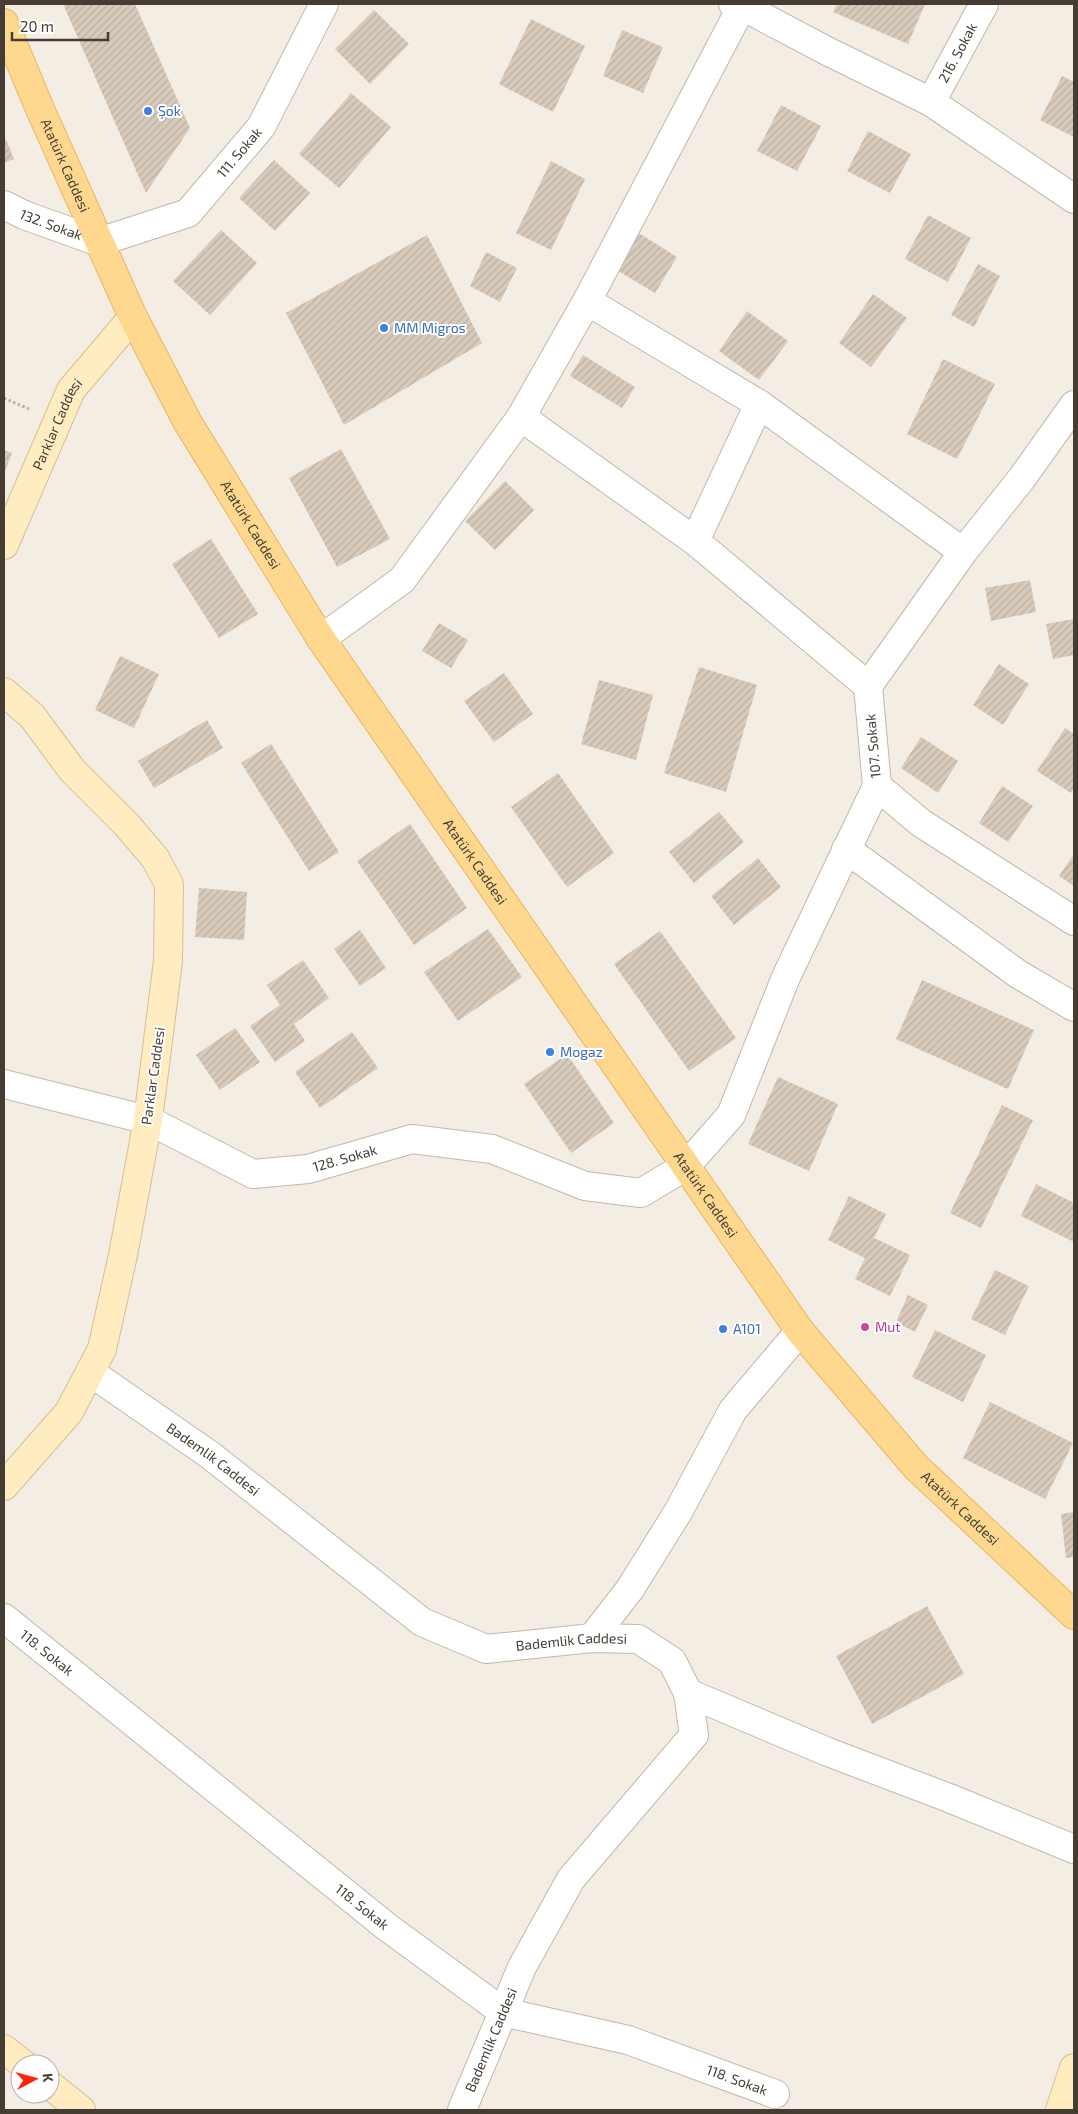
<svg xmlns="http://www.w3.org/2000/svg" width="1078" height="2114" viewBox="0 0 1078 2114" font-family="'Exo 2',sans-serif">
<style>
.building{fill:url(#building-hatch)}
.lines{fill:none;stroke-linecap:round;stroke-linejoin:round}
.street-casing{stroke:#c1b7a9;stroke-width:30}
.secondary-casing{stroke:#d5bf91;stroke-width:30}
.primary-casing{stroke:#e8b55c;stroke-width:30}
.path{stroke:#c1af97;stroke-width:3;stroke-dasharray:2.5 2.5;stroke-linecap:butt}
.street{stroke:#fff;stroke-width:28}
.secondary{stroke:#ffecc1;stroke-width:28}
.primary{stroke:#ffd890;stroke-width:28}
.shop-dot{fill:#3f7fe0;stroke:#fff;stroke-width:2}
.hotel-dot{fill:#d1479c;stroke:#fff;stroke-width:2}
.labels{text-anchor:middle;stroke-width:4;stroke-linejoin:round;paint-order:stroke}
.street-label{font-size:14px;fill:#453d33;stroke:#fff}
.shop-label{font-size:14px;fill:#366cbe;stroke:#fff;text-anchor:start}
.hotel-label{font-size:14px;fill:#b23c85;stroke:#fff;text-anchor:start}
</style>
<defs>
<pattern id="building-hatch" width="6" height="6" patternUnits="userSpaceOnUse" patternTransform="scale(1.25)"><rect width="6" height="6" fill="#d8cbbc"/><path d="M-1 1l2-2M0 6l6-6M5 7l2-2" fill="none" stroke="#bbafa2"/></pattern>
</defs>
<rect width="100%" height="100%" fill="#f3ede4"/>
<path class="building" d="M63,4H135L190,128L146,193Z
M837,4H925L908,44L833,12Z
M374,10L409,44L370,84L335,49Z
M531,19L585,46L553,112L499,84Z
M622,30L663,47L643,93L603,76Z
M1062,76L1074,82V137L1040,120Z
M351,93L391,127L339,188L299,154Z
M781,105L821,126L797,171L757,151Z
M868,131L911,154L890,193L847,171Z
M4,135L14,159L4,163Z
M274,160L310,193L275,231L239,198Z
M551,161L585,179L551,250L516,233Z
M928,215L971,238L948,282L905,259Z
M221,230L257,263L210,315L173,281Z
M637,232L677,257L655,293L615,269Z
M427,235L482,343L344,425L286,313Z
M486,252L517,268L500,302L470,286Z
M978,264L1000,276L974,327L951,315Z
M873,294L907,318L871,367L839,343Z
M747,311L788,341L759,380L719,351Z
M583,355L635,387L622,408L570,376Z
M943,359L995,384L957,459L907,434Z
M341,449L390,539L337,567L289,478Z
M4,450L12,453L4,474Z
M505,481L534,510L495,550L465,521Z
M211,539L258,614L219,638L172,564Z
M1030,580L1036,612L991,621L985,588Z
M1074,619V655L1053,659L1046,624Z
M439,623L468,640L451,668L422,651Z
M120,656L159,674L134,728L95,710Z
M999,664L1029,684L1003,725L973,705Z
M699,667L757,685L726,792L664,773Z
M504,673L533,714L494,742L464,701Z
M599,680L653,695L636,760L581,744Z
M207,720L223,748L154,788L138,761Z
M1065,728L1074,734V788L1071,793L1037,771Z
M921,737L958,761L938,793L901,768Z
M271,744L339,852L309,871L241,763Z
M558,773L614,853L567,887L511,807Z
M1002,786L1033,806L1008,842L979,823Z
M719,812L744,842L694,883L669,852Z
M410,824L467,908L414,945L357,861Z
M1074,854V886L1059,876Z
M758,858L781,887L734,925L711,896Z
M199,888L247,892L244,940L195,937Z
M488,929L522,977L458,1021L424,972Z
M360,930L386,968L360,986L334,949Z
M660,931L736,1038L689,1071L614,964Z
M303,960L329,998L294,1024L305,1041L275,1062L250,1026L280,1005L267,985Z
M922,980L1034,1030L1008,1089L896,1039Z
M235,1028L260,1062L220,1090L196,1055Z
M352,1032L378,1068L320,1108L295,1072Z
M567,1054L614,1123L571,1153L524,1084Z
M778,1077L838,1104L809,1171L748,1144Z
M1002,1105L1033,1120L981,1228L950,1213Z
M1036,1184L1074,1203V1242L1021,1216Z
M849,1196L886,1214L874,1238L910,1255L890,1296L855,1279L865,1258L828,1240Z
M995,1270L1029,1286L1005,1335L971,1319Z
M908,1295L928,1305L915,1332L896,1322Z
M935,1330L986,1355L963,1402L912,1377Z
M990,1402L1073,1443L1045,1499L963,1458Z
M1074,1512V1557L1066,1558L1061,1514Z
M927,1606L964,1674L872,1724L836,1656Z"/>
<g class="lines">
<defs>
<g id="street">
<path d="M733,4L742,6L827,51L931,102L1074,199"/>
<path id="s1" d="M931,102L984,4"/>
<path id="s2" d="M4,205L24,215L99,242L188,213L261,127L324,4"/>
<path d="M587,301L759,404L963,552"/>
<path d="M521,417L695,541L868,686"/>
<path d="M695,541L759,404"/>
<path d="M321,639L402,580L521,417L587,301L742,6"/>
<path d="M877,786L921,823L1074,921"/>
<path d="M846,849L1018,974L1074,1007"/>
<path id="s3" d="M4,1084L148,1120L253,1174L308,1169L412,1139L492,1149L585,1186L641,1193L686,1166L731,1115L786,977L877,786L868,686L963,552L1022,478L1074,405"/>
<path id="s4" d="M90,1372L210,1455L422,1622L486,1649L592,1638L638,1639L672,1661L688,1693L694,1735L571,1879L522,1967L462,2110"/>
<path id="s5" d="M4,1618L387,1927L503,2012L628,2040L775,2094"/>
<path d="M592,1638L630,1589L678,1512L733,1410L800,1331"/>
<path d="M688,1693L828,1752L949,1798L1074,1849"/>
</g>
<g id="secondary">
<path id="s6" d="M4,545L71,390L133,317"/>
<path d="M4,692L32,716L72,770L126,824L155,858L169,884L168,961L148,1120L123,1255L102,1349L69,1412L4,1486"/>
<path d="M4,2049L23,2064"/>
<path d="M50,2085L81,2110"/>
<path d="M1060,2110L1074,2068"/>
</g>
<g id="primary">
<path id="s7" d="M4,23L40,109L133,317L188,423L321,639L800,1331L916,1467L1074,1615"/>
</g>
</defs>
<use href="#street" class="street-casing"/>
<use href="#secondary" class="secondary-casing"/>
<use href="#primary" class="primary-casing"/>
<path class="path" d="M4,398L29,409"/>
<use href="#street" class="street"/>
<use href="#secondary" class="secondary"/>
<use href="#primary" class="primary"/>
</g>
<g class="shop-dot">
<circle cx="148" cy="111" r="5"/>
<circle cx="384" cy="328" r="5"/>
<circle cx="550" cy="1052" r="5"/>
<circle cx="723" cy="1329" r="5"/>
</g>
<circle class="hotel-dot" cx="865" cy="1327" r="5"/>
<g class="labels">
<g class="street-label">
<text dy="5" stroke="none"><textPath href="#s1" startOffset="56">216. Sokak</textPath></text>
<text dy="5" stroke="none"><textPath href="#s2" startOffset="275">111. Sokak</textPath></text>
<text dy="5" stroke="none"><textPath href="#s7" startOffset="155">Atatürk Caddesi</textPath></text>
<text dy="5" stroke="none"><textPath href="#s2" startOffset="51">132. Sokak</textPath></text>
<text dy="5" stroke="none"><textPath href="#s6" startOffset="132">Parklar Caddesi</textPath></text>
<text dy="5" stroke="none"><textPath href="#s7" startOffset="560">Atatürk Caddesi</textPath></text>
<text transform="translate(873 746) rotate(-95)" y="5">107. Sokak</text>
<text dy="5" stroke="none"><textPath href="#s7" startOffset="965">Atatürk Caddesi</textPath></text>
<text transform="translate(153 1076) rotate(-82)" y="5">Parklar Caddesi</text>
<text dy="5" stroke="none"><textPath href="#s3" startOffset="360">128. Sokak</textPath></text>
<text dy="5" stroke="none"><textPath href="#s7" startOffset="1370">Atatürk Caddesi</textPath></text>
<text dy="5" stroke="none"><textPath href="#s4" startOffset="151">Bademlik Caddesi</textPath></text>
<text dy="5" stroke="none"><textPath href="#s7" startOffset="1775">Atatürk Caddesi</textPath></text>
<text dy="5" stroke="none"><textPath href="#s4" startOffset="571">Bademlik Caddesi</textPath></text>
<text dy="5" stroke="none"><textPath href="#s5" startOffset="55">118. Sokak</textPath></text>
<text dy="5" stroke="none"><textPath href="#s5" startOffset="460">118. Sokak</textPath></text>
<text transform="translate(491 2040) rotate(-67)" y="5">Bademlik Caddesi</text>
<text dy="5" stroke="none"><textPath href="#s5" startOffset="880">118. Sokak</textPath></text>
</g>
<g class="shop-label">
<text x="158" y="116">Şok</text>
<text x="394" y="333">MM Migros</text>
<text x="560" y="1057">Mogaz</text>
<text x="733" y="1334">A101</text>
</g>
<g class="hotel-label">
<text x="875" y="1332">Mut</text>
</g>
</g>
<rect width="1078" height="2114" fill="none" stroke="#453d33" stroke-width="10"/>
<g transform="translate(35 2079) rotate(84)"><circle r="24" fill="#ffffff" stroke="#b5b1ad"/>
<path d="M0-4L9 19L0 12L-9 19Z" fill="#ff230e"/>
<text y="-8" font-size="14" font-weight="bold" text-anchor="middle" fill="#453d33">K</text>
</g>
<path d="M12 32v8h96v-8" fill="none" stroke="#453d33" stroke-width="2.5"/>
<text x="20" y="32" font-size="15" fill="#453d33" stroke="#ffffff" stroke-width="4" paint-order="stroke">20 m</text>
</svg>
